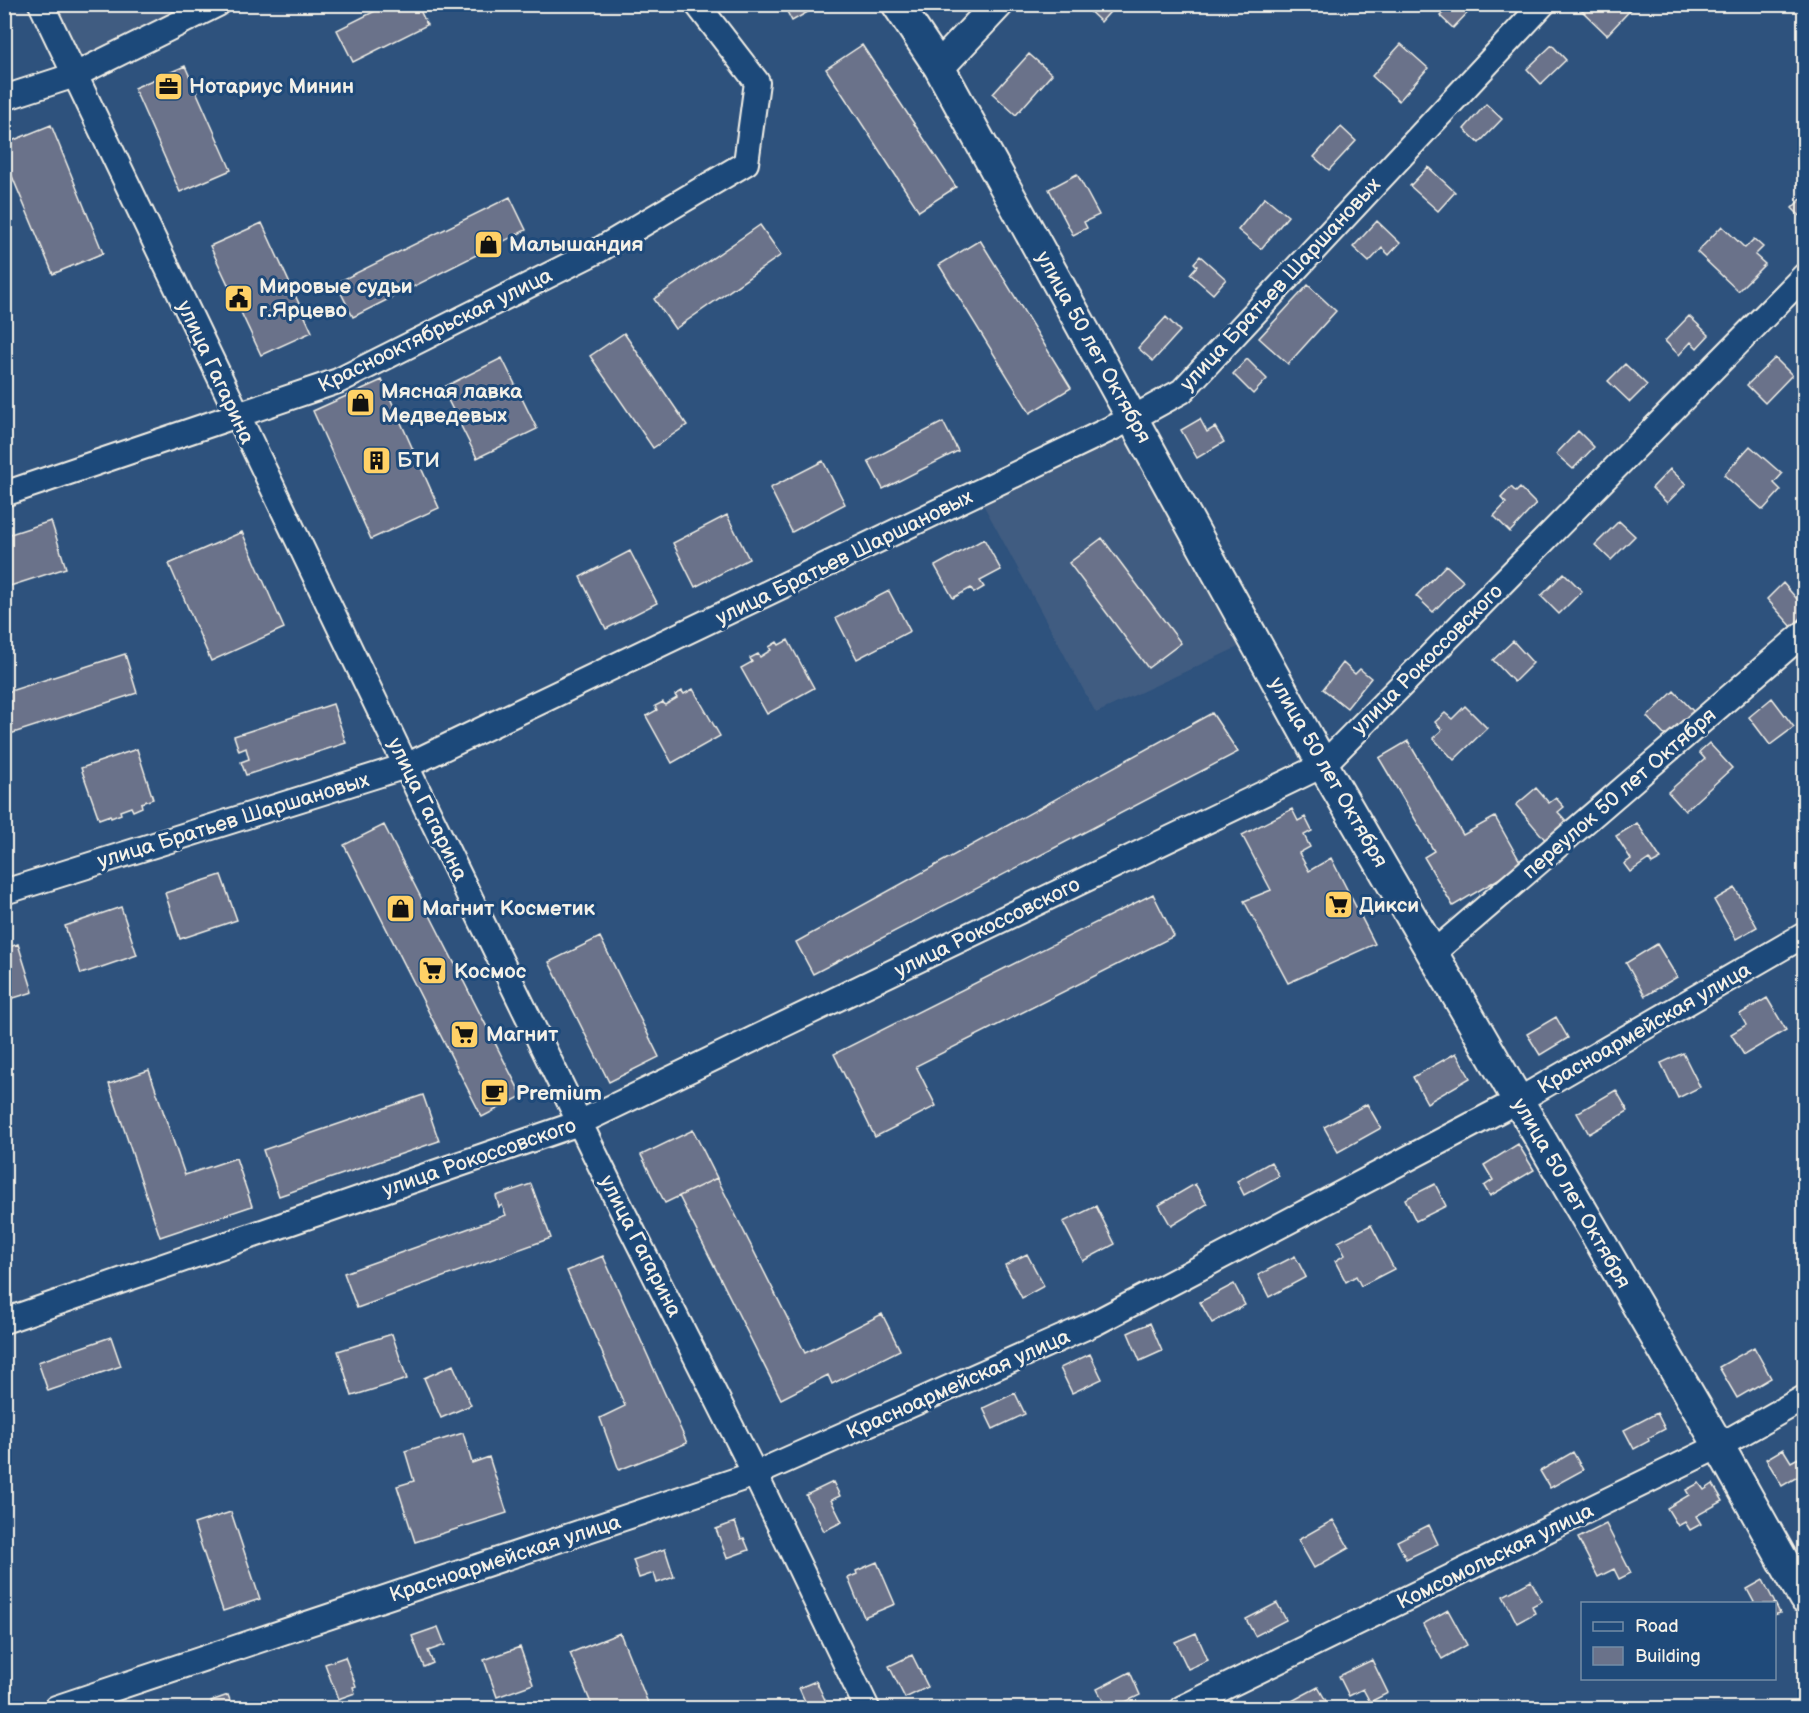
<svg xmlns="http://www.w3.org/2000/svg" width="1809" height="1713" viewBox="0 0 1809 1713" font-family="'Balsamiq Sans',sans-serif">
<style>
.built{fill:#405c81}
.building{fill:#6a728a;stroke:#f4f1e8;stroke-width:1.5}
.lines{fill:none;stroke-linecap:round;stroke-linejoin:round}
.minor-casing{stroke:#f4f1e8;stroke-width:28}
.tertiary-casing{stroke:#f4f1e8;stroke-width:34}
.minor{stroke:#1f4a7a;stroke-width:24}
.tertiary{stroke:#1f4a7a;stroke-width:30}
.labels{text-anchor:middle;stroke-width:6;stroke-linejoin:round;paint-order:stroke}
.poi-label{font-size:21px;font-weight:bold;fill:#f4f1e8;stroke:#1f4a7a;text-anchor:start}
.street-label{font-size:21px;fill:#f4f1e8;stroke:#1f4a7a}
</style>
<rect width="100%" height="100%" fill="#2e527d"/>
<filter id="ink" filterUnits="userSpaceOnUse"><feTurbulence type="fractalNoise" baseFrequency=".0167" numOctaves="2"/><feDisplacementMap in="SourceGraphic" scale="12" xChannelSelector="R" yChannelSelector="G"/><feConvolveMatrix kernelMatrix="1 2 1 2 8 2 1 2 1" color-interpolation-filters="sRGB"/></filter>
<g filter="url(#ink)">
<path class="built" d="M46,5H213L79,72Z
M1133,418L1249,642L1096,713L977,493Z"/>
<path class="building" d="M389,4H417L427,25L353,62L337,30Z
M783,4H822L792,21Z
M1082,4H1117L1101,22Z
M1451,4H1476L1453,28L1440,16Z
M1578,4H1636L1607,35L1577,6Z
M1401,44L1428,68L1399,101L1372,76Z
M862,45L956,187L919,211L826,69Z
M1552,45L1566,60L1541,84L1527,69Z
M1029,54L1052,74L1016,115L993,94Z
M185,66L231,170L180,192L134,88Z
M1486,104L1502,119L1479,143L1464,129Z
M51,125L103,253L53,274L4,157V144Z
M1341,127L1356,141L1329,170L1314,157Z
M1428,167L1455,192L1438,211L1410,186Z
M1077,174L1099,215L1084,222L1087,228L1073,235L1049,189Z
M1804,196V220L1792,208Z
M510,197L526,230L353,317L336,283Z
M1265,197L1288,216L1261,249L1238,230Z
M1377,221L1400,243L1389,255L1382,248L1369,262L1353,247Z
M262,223L312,332L261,355L210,246Z
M760,225L781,255L675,329L654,299Z
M1722,226L1745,248L1754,239L1763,247L1755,255L1765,264L1738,291L1697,252Z
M980,240L1071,388L1030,413L939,265Z
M1200,256L1226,279L1213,294L1190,274L1197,266L1194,263Z
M1308,285L1336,311L1288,364L1259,338Z
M1689,316L1709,335L1697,348L1691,342L1679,355L1665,341Z
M1166,317L1180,331L1153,361L1138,348Z
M624,333L687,425L653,448L590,356Z
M502,358L537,429L477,458L442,388Z
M1775,358L1792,375L1765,403L1747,385Z
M1247,359L1267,379L1253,394L1233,374Z
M1625,364L1647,385L1630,402L1608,381Z
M382,380L439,508L371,539L313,411Z
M1200,419L1207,432L1215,427L1224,442L1197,458L1181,430Z
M943,422L958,451L883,489L868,461Z
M1578,431L1594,447L1573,469L1556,454Z
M1750,446L1782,474L1774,483L1781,490L1763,510L1724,475Z
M823,461L845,504L792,532L770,488Z
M1670,469L1686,484L1667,503L1652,488Z
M1511,487L1516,492L1520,488L1536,504L1510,532L1494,516L1506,503L1501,498Z
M727,515L749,559L695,587L673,543Z
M51,521L66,568L4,588V536Z
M1619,521L1635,536L1611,560L1595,545Z
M242,532L284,628L211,661L169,564Z
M1102,538L1181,643L1148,668L1069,563Z
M984,539L1001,570L980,581L984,587L974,593L971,588L953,598L935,566Z
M630,551L657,603L606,629L580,577Z
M1446,565L1463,581L1433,612L1416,596Z
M1564,573L1582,591L1559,614L1541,596Z
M1783,583L1804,607V615L1792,627L1767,599Z
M889,591L910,631L857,659L836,618Z
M788,640L814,688L767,714L741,668L752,662L750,658L758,654L760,657L771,650L769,647L777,642L779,645Z
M1513,641L1533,663L1514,682L1493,660Z
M125,654L137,693L4,736V693Z
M1343,663L1355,674L1360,669L1371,678L1347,708L1323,689Z
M693,689L720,736L672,763L646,716L657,710L655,706L663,702L665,705L677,698L675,695L682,691L684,694Z
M1674,691L1694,712L1667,738L1647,717Z
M1772,698L1794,727L1770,745L1749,717Z
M333,704L346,743L246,775L241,762L249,759L246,748L239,751L234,736Z
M1465,706L1487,728L1454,760L1433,738L1442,730L1435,722L1445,713L1452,719Z
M1212,713L1238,752L813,974L796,942Z
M1408,741L1463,835L1495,817L1522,865L1453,906L1424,857L1434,851L1379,758Z
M1709,743L1732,768L1685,811L1668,792L1705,759L1699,752Z
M137,749L153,799L141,803L142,807L133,811L131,807L120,811L121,814L111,818L110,815L99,819L81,768Z
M1536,788L1549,803L1556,798L1564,807L1558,812L1568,823L1547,842L1516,805Z
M1292,809L1298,821L1305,817L1312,831L1304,835L1310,847L1299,853L1309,871L1331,858L1375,944L1288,983L1244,901L1271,890L1242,835Z
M1637,823L1661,859L1652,864L1649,859L1630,872L1624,864L1631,859L1616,836Z
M384,825L522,1096L482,1117L344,845Z
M221,875L237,920L180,939L165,893Z
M1735,888L1757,927L1736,939L1714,900Z
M1153,894L1174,936L916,1066L936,1106L875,1137L834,1054Z
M121,907L137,955L81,974L65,926Z
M600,937L659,1057L609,1082L549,962Z
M18,944L33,992L4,1001V949Z
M1657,944L1677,977L1645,996L1626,963Z
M1767,998L1786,1030L1744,1055L1731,1034L1746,1025L1740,1014Z
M1556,1017L1568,1038L1540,1055L1527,1034Z
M1456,1053L1470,1078L1427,1103L1413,1077Z
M1683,1053L1700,1087L1678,1098L1661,1063Z
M149,1070L185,1175L236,1158L252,1206L160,1237L109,1084Z
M1616,1090L1628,1111L1589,1134L1577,1113Z
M423,1095L439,1141L279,1196L263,1150Z
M1367,1104L1381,1128L1338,1152L1324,1127Z
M693,1130L717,1178L665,1203L641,1155Z
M1518,1144L1534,1170L1490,1196L1484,1186L1493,1180L1484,1165Z
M1271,1162L1279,1176L1244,1195L1237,1181Z
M717,1178L805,1353L882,1314L900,1350L832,1384L828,1375L781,1399L679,1196Z
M531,1184L551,1238L357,1308L344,1273L506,1215L502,1205L499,1207L496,1196Z
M1195,1184L1207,1204L1171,1226L1159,1205Z
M1435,1184L1446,1206L1416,1221L1405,1199Z
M1096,1206L1115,1244L1083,1261L1063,1222Z
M1371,1225L1394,1269L1361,1286L1356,1276L1346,1282L1335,1261L1345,1255L1338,1242Z
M1027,1254L1044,1286L1022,1298L1005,1265Z
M603,1256L687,1443L619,1470L600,1418L625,1406L567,1271Z
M1295,1256L1306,1277L1269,1297L1258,1275Z
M1234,1284L1245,1305L1212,1323L1200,1302Z
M1150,1323L1162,1351L1140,1361L1128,1333Z
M392,1334L407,1379L352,1396L338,1351Z
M111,1337L121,1366L48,1391L38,1362Z
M1754,1347L1771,1378L1737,1398L1719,1367Z
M1090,1354L1102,1379L1072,1393L1060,1368Z
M453,1365L471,1405L441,1418L424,1378Z
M1015,1393L1025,1414L993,1429L983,1408Z
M1657,1413L1665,1429L1648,1438L1649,1441L1634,1449L1624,1430Z
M463,1433L472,1463L489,1457L507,1513L415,1542L397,1486L414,1481L405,1451Z
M1783,1449L1791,1462L1798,1458L1804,1469V1473L1782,1486L1766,1459Z
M1573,1452L1583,1470L1550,1488L1540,1471Z
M833,1482L840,1496L831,1500L842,1522L824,1531L806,1495Z
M1699,1483L1704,1490L1713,1484L1723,1501L1696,1516L1701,1524L1690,1530L1685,1522L1678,1526L1667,1508L1689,1495L1686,1490Z
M231,1512L260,1599L223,1611L194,1524Z
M1333,1520L1349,1548L1314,1568L1298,1540Z
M735,1522L741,1539L744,1538L749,1550L727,1558L716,1529Z
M1606,1524L1631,1573L1619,1579L1614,1569L1598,1577L1578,1538Z
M1429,1525L1438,1544L1406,1559L1397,1541Z
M665,1549L674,1577L657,1583L654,1573L639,1578L633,1560Z
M877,1562L895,1604L864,1617L848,1578L857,1574L856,1571Z
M1763,1580L1780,1613L1774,1615V1604H1755L1747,1589Z
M1531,1581L1542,1601L1532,1606L1535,1613L1517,1623L1503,1596Z
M1277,1603L1286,1620L1255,1636L1246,1619Z
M1448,1610L1467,1645L1442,1659L1423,1624Z
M438,1627L445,1645L428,1651L433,1663L424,1667L412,1636Z
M620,1633L650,1708H593L570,1653Z
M1196,1633L1208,1660L1188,1669L1175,1642Z
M520,1647L533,1684L497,1697L484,1660Z
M912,1655L928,1687L905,1698L889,1666Z
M345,1657L356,1686L353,1687L355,1693L338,1699L325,1664Z
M1372,1660L1388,1693L1370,1702L1363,1689L1349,1696L1339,1676Z
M1130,1672L1140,1695L1113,1708H1107L1097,1689Z
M816,1681L827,1704L817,1708H808L799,1688Z
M1318,1687L1330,1708H1294L1290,1702Z
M228,1695L233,1708H214L211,1701Z"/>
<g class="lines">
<defs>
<path id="minor" d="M41,4L406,766L624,1214L755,1474L867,1708
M4,98L75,75L218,4
M4,494L338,381L599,250L746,163L757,82L697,4
M4,892L406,766L1133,418L1182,391L1543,4
M1433,953L1804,633
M4,1321L579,1123L1323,765L1804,276
M56,1708L755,1474L1095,1323L1519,1100L1804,935
M1182,1708L1719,1446L1804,1398"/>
<path id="tertiary" d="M897,4L939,67L1323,765L1719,1446L1804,1598
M939,67L998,4"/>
</defs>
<use href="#minor" class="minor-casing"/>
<use href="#tertiary" class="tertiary-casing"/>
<use href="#minor" class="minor"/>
<use href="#tertiary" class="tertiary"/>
</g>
</g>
<defs>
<symbol id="office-square" viewBox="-11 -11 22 22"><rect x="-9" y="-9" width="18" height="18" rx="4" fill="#ffd166" stroke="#1f4a7a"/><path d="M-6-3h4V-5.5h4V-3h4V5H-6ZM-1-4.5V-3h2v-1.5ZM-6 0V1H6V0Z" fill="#111"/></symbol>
<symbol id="shop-square" viewBox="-11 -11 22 22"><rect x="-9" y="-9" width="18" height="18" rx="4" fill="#ffd166" stroke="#1f4a7a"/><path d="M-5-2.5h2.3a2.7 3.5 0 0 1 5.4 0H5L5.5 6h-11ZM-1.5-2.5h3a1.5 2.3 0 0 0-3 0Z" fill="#111"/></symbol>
<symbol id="civic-square" viewBox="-11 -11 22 22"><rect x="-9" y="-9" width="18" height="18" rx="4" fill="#ffd166" stroke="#1f4a7a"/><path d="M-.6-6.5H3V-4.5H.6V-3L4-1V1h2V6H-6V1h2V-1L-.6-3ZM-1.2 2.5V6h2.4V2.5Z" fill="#111"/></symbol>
<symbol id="building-square" viewBox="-11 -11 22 22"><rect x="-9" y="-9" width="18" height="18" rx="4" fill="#ffd166" stroke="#1f4a7a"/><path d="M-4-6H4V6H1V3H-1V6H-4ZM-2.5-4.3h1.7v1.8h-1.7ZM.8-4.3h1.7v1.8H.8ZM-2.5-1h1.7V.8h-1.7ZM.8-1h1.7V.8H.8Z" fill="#111"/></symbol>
<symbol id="supermarket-square" viewBox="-11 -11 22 22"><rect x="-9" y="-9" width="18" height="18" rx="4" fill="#ffd166" stroke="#1f4a7a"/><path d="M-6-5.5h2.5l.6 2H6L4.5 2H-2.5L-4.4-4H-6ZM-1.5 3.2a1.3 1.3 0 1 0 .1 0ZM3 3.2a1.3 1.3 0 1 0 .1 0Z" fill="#111"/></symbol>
<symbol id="cafe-square" viewBox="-11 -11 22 22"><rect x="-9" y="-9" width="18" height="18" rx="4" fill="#ffd166" stroke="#1f4a7a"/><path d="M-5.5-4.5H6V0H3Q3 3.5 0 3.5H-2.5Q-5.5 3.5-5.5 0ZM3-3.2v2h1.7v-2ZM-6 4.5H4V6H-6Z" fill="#111"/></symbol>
</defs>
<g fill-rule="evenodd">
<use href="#office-square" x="152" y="70" width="33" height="33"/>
<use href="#shop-square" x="472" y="228" width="33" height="33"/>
<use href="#civic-square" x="222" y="282" width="33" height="33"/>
<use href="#shop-square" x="344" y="386" width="33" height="33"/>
<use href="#building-square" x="360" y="444" width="33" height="33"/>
<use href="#supermarket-square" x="1322" y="888" width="33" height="33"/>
<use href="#shop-square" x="384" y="892" width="33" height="33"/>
<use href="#supermarket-square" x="416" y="954" width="33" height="33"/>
<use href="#supermarket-square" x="448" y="1018" width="33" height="33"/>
<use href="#cafe-square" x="478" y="1076" width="33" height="33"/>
</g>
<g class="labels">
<g class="poi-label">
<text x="189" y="93">Нотариус Минин</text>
<text x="509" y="251">Малышандия</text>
<text x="259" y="293">Мировые судьи<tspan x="259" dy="24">г.Ярцево</tspan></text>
<text x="381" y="398">Мясная лавка<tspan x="381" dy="24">Медведевых</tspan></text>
<text x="397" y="467">БТИ</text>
<text x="1359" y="912">Дикси</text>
<text x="422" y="915">Магнит Косметик</text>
<text x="454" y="978">Космос</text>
<text x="486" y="1041">Магнит</text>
<text x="516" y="1100">Premium</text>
</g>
<g class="street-label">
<text transform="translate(1280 284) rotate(-47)" y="7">улица Братьев Шаршановых</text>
<text transform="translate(435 330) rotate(-26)" y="7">Краснооктябрьская улица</text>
<text transform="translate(1094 347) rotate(61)" y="7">улица 50 лет Октября</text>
<text transform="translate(216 372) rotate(65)" y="7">улица Гагарина</text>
<text transform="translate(844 557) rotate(-26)" y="7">улица Братьев Шаршановых</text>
<text transform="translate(1427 659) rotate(-45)" y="7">улица Рокоссовского</text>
<text transform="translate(1329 772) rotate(60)" y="7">улица 50 лет Октября</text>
<text transform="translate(1619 793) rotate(-41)" y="7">переулок 50 лет Октября</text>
<text transform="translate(428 809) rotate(64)" y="7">улица Гагарина</text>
<text transform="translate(233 820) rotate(-17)" y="7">улица Братьев Шаршановых</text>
<text transform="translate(987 927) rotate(-26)" y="7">улица Рокоссовского</text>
<text transform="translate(1644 1028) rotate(-30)" y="7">Красноармейская улица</text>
<text transform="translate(479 1157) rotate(-19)" y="7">улица Рокоссовского</text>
<text transform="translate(1572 1193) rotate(60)" y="7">улица 50 лет Октября</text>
<text transform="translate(641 1246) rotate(63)" y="7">улица Гагарина</text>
<text transform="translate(958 1384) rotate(-24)" y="7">Красноармейская улица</text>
<text transform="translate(1495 1556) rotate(-26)" y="7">Комсомольская улица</text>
<text transform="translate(505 1558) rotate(-18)" y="7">Красноармейская улица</text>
</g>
</g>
<rect width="1809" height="1713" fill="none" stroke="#1f4a7a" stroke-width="24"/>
<rect x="12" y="12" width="1785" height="1689" fill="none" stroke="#f4f1e8" stroke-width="2" filter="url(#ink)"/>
<rect x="1581" y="1602" width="195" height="78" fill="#1f4a7a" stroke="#748da6" stroke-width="1.5"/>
<rect x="1593" y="1622" width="30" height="9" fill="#1f4a7a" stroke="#748da6" stroke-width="1.5"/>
<text x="1635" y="1632" font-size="18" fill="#f4f1e8">Road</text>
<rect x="1593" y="1647" width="30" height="18" fill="#6a728a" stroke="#748da6" stroke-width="1.5"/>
<text x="1635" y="1662" font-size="18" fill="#f4f1e8">Building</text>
</svg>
